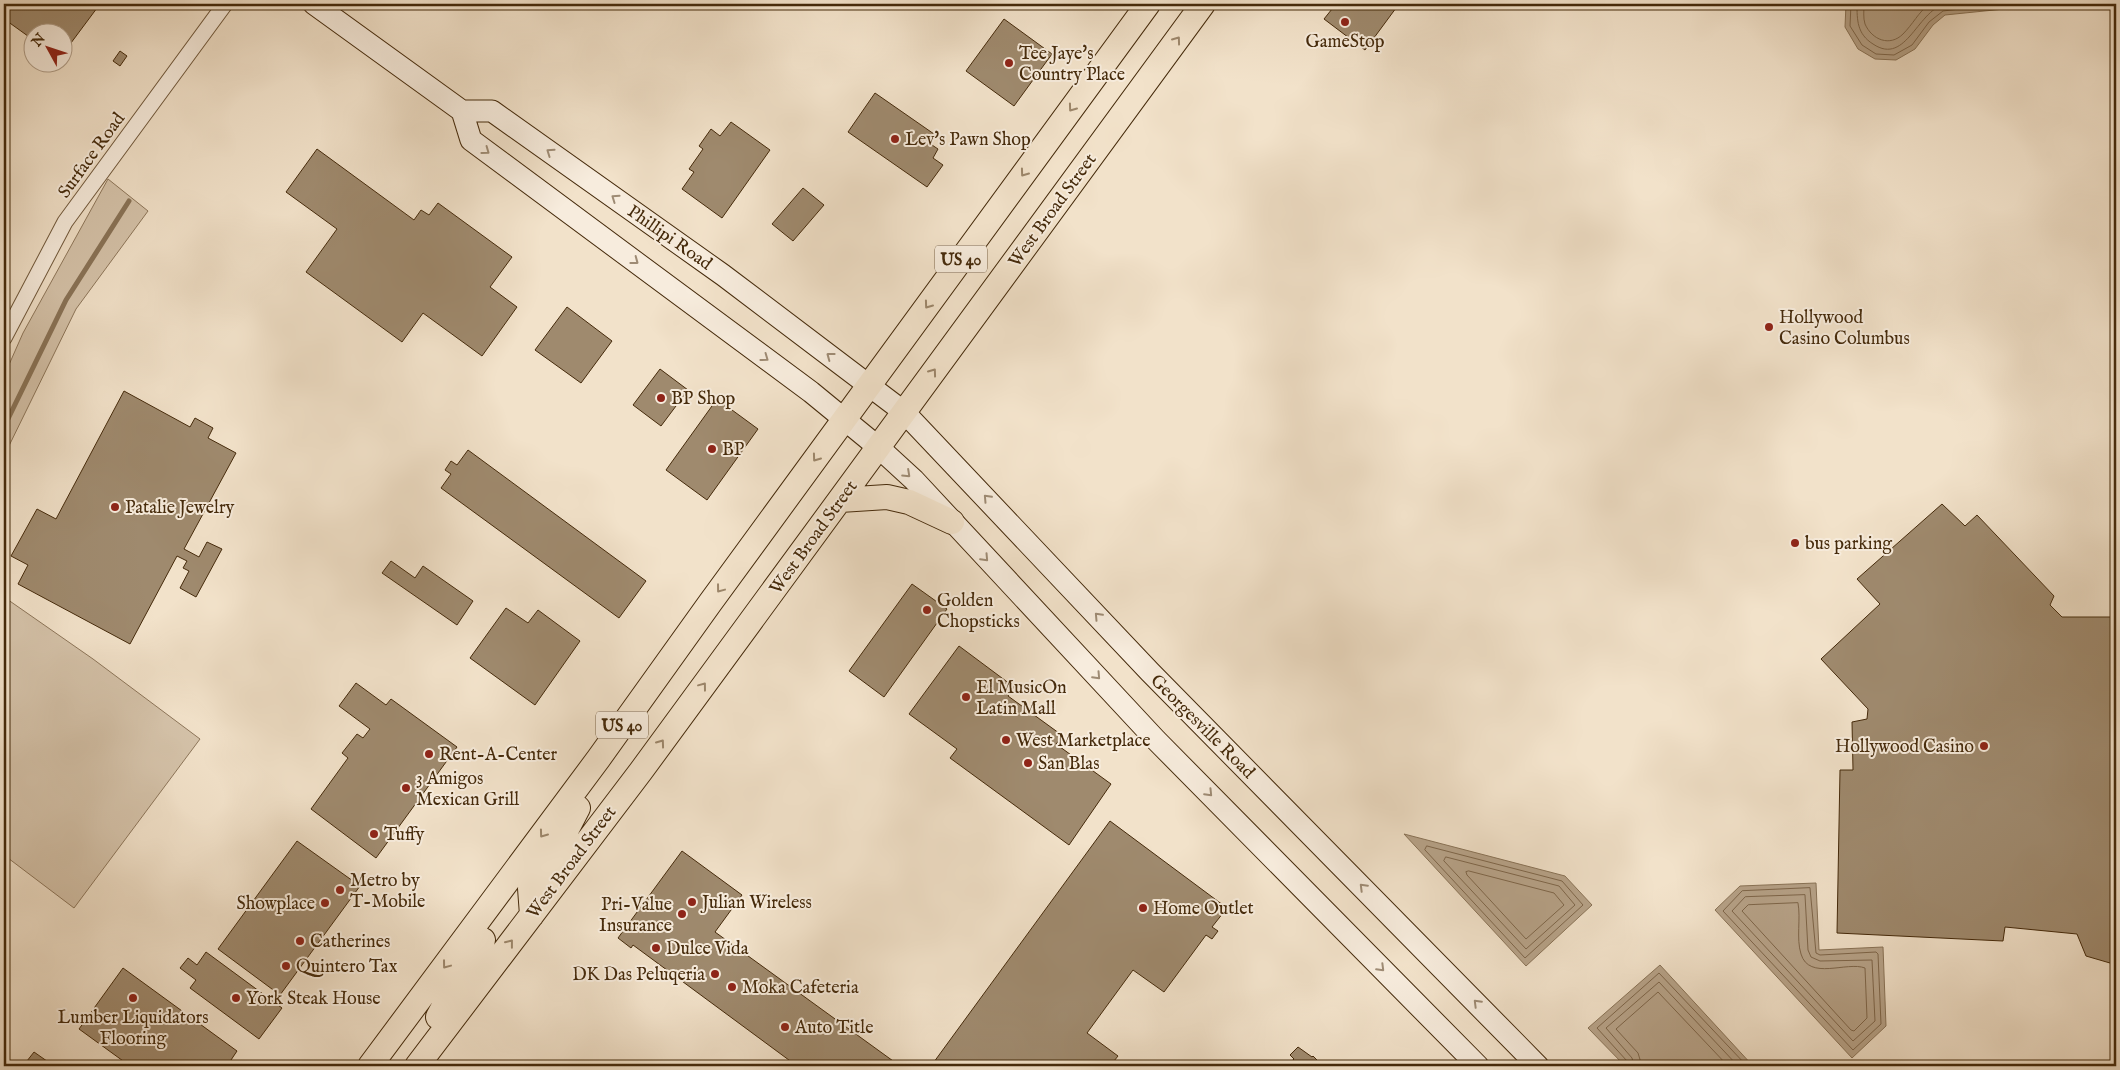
<svg xmlns="http://www.w3.org/2000/svg" width="2120" height="1070" viewBox="0 0 2120 1070" font-family="'IM FELL English',serif">
<style>
.green{fill:#d5c3aa;stroke:#8d765a}
.water{fill:#b7a389;stroke:#897357}
.lines{fill:none;stroke-linecap:round;stroke-linejoin:round}
.shore{stroke:#7e664a;stroke-width:1}
.stream{stroke:#897357;stroke-width:5}
.building{fill:#9f8a6e;stroke:#452a0b}
.street-casing{stroke:#70583b;stroke-width:17}
.secondary-casing{stroke:#452a0b;stroke-width:23}
.primary-casing{stroke:#452a0b;stroke-width:26}
.street{stroke:#f7ecdd;stroke-width:15}
.secondary{stroke:#f7ecdd;stroke-width:21}
.primary{stroke:#f2e2ca;stroke-width:24}
.oneway{stroke:#9c866a}
.oneway2{stroke:#9e8b74}
.poi-dot{fill:#8f2418;stroke:#f7ecdd;stroke-width:2}
.labels{text-anchor:middle;stroke-width:4;stroke-linejoin:round;paint-order:stroke}
.shield{fill:#f7ecdd;stroke:#7a644a;stroke-width:1}
.shield-label{font-size:16px;font-weight:bold;fill:#452a0b}
.poi-label{font-size:18px;fill:#452a0b;stroke:#f7ecdd;text-anchor:start}
.street-label{font-size:18px;fill:#452a0b;stroke:#f7ecdd}
</style>
<rect width="100%" height="100%" fill="#f2e2ca"/>
<filter id="stains"><feTurbulence type="fractalNoise" baseFrequency=".004" numOctaves="4"/><feColorMatrix values="0 0 0 0 .2 0 0 0 0 .09 0 0 0 0 .02 0 0 0 .5 -.17"/></filter>
<radialGradient id="worn" r=".72"><stop offset=".6" stop-color="#630" stop-opacity="0"/><stop offset="1" stop-color="#630" stop-opacity=".3"/></radialGradient>
<path class="green" d="M108,179L148,211L76,309L4,456V376L23,333Z
M4,597L93,659L200,739L74,908L4,855Z"/>
<path class="water" d="M1846,4H2010L2004,9L1945,15L1933,25L1915,49L1896,60L1875,59L1858,49L1845,27Z
M1404,834L1565,876L1592,905L1526,966Z
M1816,883L1819,950L1883,947L1886,1026L1852,1058L1715,910L1740,886Z
M1660,965L1753,1066H1625L1588,1028Z"/>
<g class="lines">
<path class="shore" d="M1851,4L1850,26L1862,45L1876,54L1894,55L1912,45L1929,22L1943,11L2002,4
M1857,4C1857,20 1857,34 1873,44C1907,67 1918,7 1947,4
M1864,4C1864,10 1863,18 1865,24C1872,40 1890,47 1903,34C1913,24 1918,13 1929,4
M1427,846L1562,881L1583,905L1525,958L1425,850Z
M1446,857L1559,886L1575,905L1526,949L1444,861Z
M1469,871L1554,893L1564,905L1526,939L1467,875L1466,872Z
M1810,888L1816,953L1820,955L1876,952L1878,954L1881,1024L1853,1050L1723,911L1742,891Z
M1805,895L1808,950L1811,957L1820,961L1872,960L1875,1021L1853,1041L1732,911L1745,897Z
M1798,903C1801,919 1796,938 1801,954C1809,981 1847,961 1865,968L1867,1018L1854,1031L1851,1030L1742,911L1748,905Z
M1628,1066L1627,1061L1597,1028L1659,973L1747,1066
M1634,1066L1632,1058L1606,1028L1659,982L1738,1066
M1642,1066L1638,1053L1616,1029L1658,992L1728,1066"/>
<path class="stream" d="M4,427L66,300L129,201"/>
</g>
<path class="building" d="M4,4H100L62,55V32H32V39L7,21L4,26Z
M1336,4H1399L1365,50L1324,19Z
M1004,19L1052,54L1014,106L966,71Z
M120,51L127,56L120,66L113,61Z
M875,93L934,134L929,143L938,149L933,158L943,165L927,187L848,132Z
M731,122L770,150L722,218L682,189L694,172L689,169L703,149L699,146L711,129L720,136Z
M317,149L414,220L421,210L429,215L438,203L512,257L490,287L517,307L482,356L423,313L402,342L306,272L337,229L286,192Z
M803,188L824,205L793,241L772,224Z
M567,307L612,341L581,383L535,350Z
M660,369L688,390L661,426L633,405Z
M124,391L190,427L195,418L213,428L208,438L236,453L184,549L199,557L207,542L222,549L196,597L180,588L189,571L183,568L187,561L177,556L130,644L18,584L28,565L11,556L37,509L56,519Z
M717,399L758,429L707,500L666,470Z
M468,450L646,581L619,618L441,488L451,474L445,470L451,461L457,465Z
M1942,504L1965,526L1977,515L2054,596L2050,605L2062,617H2116V961L2110,963L2086,956L2077,934L2005,927L2003,941L1837,933L1840,770H1853L1852,722L1867,719L1868,709L1821,659L1880,604L1857,579Z
M391,561L415,578L423,566L473,601L457,625L382,573Z
M912,584L947,609L884,697L849,671Z
M506,608L528,623L538,610L580,641L535,705L470,658Z
M959,646L1014,687L1008,696L1063,736L1056,744L1111,784L1069,845L950,758L957,749L909,714Z
M356,683L386,705L391,699L457,747L376,858L311,809L348,758L342,753L357,734L363,738L370,729L339,706Z
M1110,821L1227,908L1212,927L1218,931L1212,939L1206,935L1164,992L1133,970L1087,1033L1118,1056L1110,1066H931Z
M297,841L360,886L280,995L218,949Z
M682,851L742,895L715,932L900,1066H797L633,945L631,948L618,938Z
M206,952L282,1008L259,1039L190,988L196,980L180,968L188,958L197,965Z
M123,968L237,1051L227,1066H130L79,1029Z
M1298,1047L1312,1057L1313,1056L1323,1066H1286L1294,1059L1290,1055Z
M34,1052L54,1066H23Z"/>
<g class="lines">
<defs>
<path id="street" d="M4,338L65,222L225,4"/>
<path id="secondary" d="M314,4L462,111H492L723,275L904,412L1150,672L1538,1066
M462,111L471,140L811,392L878,447L914,480L1156,740L1478,1066"/>
<path id="primary" d="M840,500L887,497L909,502L952,522
M532,915L530,888L553,856L578,808
M438,1017L471,956L483,940
M370,1066L599,758L710,603L1148,4
M417,1066L641,771L1203,4"/>
</defs>
<use href="#street" class="street-casing"/>
<use href="#secondary" class="secondary-casing"/>
<use href="#primary" class="primary-casing"/>
<use href="#street" class="street"/>
<use href="#secondary" class="secondary"/>
<use href="#primary" class="primary"/>
</g>
<defs><path id="oneway-chevron" d="M-2-3.5L2.5 0L-2 3.5" fill="none" stroke-width="1.6" stroke-linecap="round" stroke-linejoin="round" transform="scale(1.25)"/></defs>
<g class="oneway">
<use href="#oneway-chevron" transform="translate(1177 40) rotate(-54)"/>
<use href="#oneway-chevron" transform="translate(1072 108) rotate(126)"/>
<use href="#oneway-chevron" transform="translate(1024 173) rotate(126)"/>
<use href="#oneway-chevron" transform="translate(928 305) rotate(126)"/>
<use href="#oneway-chevron" transform="translate(933 372) rotate(-54)"/>
<use href="#oneway-chevron" transform="translate(816 458) rotate(126)"/>
<use href="#oneway-chevron" transform="translate(720 589) rotate(127)"/>
<use href="#oneway-chevron" transform="translate(703 686) rotate(-53)"/>
<use href="#oneway-chevron" transform="translate(661 743) rotate(-54)"/>
<use href="#oneway-chevron" transform="translate(543 834) rotate(126)"/>
<use href="#oneway-chevron" transform="translate(510 943) rotate(-52)"/>
<use href="#oneway-chevron" transform="translate(446 965) rotate(127)"/>
</g>
<g class="oneway2">
<use href="#oneway-chevron" transform="translate(486 151) rotate(36)"/>
<use href="#oneway-chevron" transform="translate(550 152) rotate(-145)"/>
<use href="#oneway-chevron" transform="translate(615 198) rotate(-145)"/>
<use href="#oneway-chevron" transform="translate(635 261) rotate(37)"/>
<use href="#oneway-chevron" transform="translate(830 356) rotate(-143)"/>
<use href="#oneway-chevron" transform="translate(765 358) rotate(36)"/>
<use href="#oneway-chevron" transform="translate(907 474) rotate(43)"/>
<use href="#oneway-chevron" transform="translate(987 498) rotate(-133)"/>
<use href="#oneway-chevron" transform="translate(985 558) rotate(47)"/>
<use href="#oneway-chevron" transform="translate(1098 616) rotate(-133)"/>
<use href="#oneway-chevron" transform="translate(1097 676) rotate(47)"/>
<use href="#oneway-chevron" transform="translate(1209 793) rotate(46)"/>
<use href="#oneway-chevron" transform="translate(1363 887) rotate(-135)"/>
<use href="#oneway-chevron" transform="translate(1381 968) rotate(45)"/>
<use href="#oneway-chevron" transform="translate(1477 1003) rotate(-135)"/>
</g>
<g class="poi-dot">
<circle cx="1345" cy="22" r="5"/>
<circle cx="1009" cy="63" r="5"/>
<circle cx="895" cy="139" r="5"/>
<circle cx="1769" cy="327" r="5"/>
<circle cx="661" cy="398" r="5"/>
<circle cx="712" cy="449" r="5"/>
<circle cx="115" cy="507" r="5"/>
<circle cx="1795" cy="543" r="5"/>
<circle cx="927" cy="610" r="5"/>
<circle cx="966" cy="697" r="5"/>
<circle cx="1006" cy="740" r="5"/>
<circle cx="1984" cy="746" r="5"/>
<circle cx="429" cy="754" r="5"/>
<circle cx="1028" cy="763" r="5"/>
<circle cx="406" cy="788" r="5"/>
<circle cx="374" cy="834" r="5"/>
<circle cx="340" cy="890" r="5"/>
<circle cx="692" cy="902" r="5"/>
<circle cx="325" cy="903" r="5"/>
<circle cx="1143" cy="908" r="5"/>
<circle cx="682" cy="914" r="5"/>
<circle cx="300" cy="941" r="5"/>
<circle cx="656" cy="948" r="5"/>
<circle cx="286" cy="966" r="5"/>
<circle cx="715" cy="974" r="5"/>
<circle cx="732" cy="987" r="5"/>
<circle cx="133" cy="998" r="5"/>
<circle cx="236" cy="998" r="5"/>
<circle cx="785" cy="1027" r="5"/>
</g>
<g class="labels">
<g class="shield">
<rect x="935" y="245.5" width="52" height="27" rx="4"/>
<rect x="596" y="711.5" width="52" height="27" rx="4"/>
</g>
<g class="shield-label">
<text x="961" y="265">US 40</text>
<text x="622" y="731">US 40</text>
</g>
<g class="poi-label">
<text x="1345" y="47" text-anchor="middle">GameStop</text>
<text x="1019" y="59">Tee Jaye's<tspan x="1019" dy="21">Country Place</tspan></text>
<text x="905" y="145">Lev's Pawn Shop</text>
<text x="1779" y="323">Hollywood<tspan x="1779" dy="21">Casino Columbus</tspan></text>
<text x="671" y="404">BP Shop</text>
<text x="722" y="455">BP</text>
<text x="125" y="513">Patalie Jewelry</text>
<text x="1805" y="549">bus parking</text>
<text x="937" y="606">Golden<tspan x="937" dy="21">Chopsticks</tspan></text>
<text x="976" y="693">El MusicOn<tspan x="976" dy="21">Latin Mall</tspan></text>
<text x="1016" y="746">West Marketplace</text>
<text x="1974" y="752" text-anchor="end">Hollywood Casino</text>
<text x="439" y="760">Rent-A-Center</text>
<text x="1038" y="769">San Blas</text>
<text x="416" y="784">3 Amigos<tspan x="416" dy="21">Mexican Grill</tspan></text>
<text x="384" y="840">Tuffy</text>
<text x="350" y="886">Metro by<tspan x="350" dy="21">T-Mobile</tspan></text>
<text x="702" y="908">Julian Wireless</text>
<text x="315" y="909" text-anchor="end">Showplace</text>
<text x="672" y="910" text-anchor="end">Pri-Value<tspan x="672" dy="21">Insurance</tspan></text>
<text x="1153" y="914">Home Outlet</text>
<text x="310" y="947">Catherines</text>
<text x="666" y="954">Dulce Vida</text>
<text x="296" y="972">Quintero Tax</text>
<text x="705" y="980" text-anchor="end">DK Das Peluqeria</text>
<text x="742" y="993">Moka Cafeteria</text>
<text x="246" y="1004">York Steak House</text>
<text x="133" y="1023" text-anchor="middle">Lumber Liquidators<tspan x="133" dy="21">Flooring</tspan></text>
<text x="795" y="1033">Auto Title</text>
</g>
<g class="street-label">
<text transform="translate(91 155) rotate(-54)" y="6">Surface Road</text>
<text transform="translate(1052 210) rotate(-54)" y="6">West Broad Street</text>
<text transform="translate(670 237) rotate(35)" y="6">Phillipi Road</text>
<text transform="translate(813 537) rotate(-54)" y="6">West Broad Street</text>
<text transform="translate(1203 726) rotate(45)" y="6">Georgesville Road</text>
<text transform="translate(571 862) rotate(-53)" y="6">West Broad Street</text>
</g>
</g>
<rect width="2120" height="1070" fill="none" stroke="#f2e2ca" stroke-width="20"/>
<rect x="5" y="5" width="2110" height="1060" fill="none" stroke="#452a0b" stroke-width="2.5"/>
<rect x="10" y="10" width="2100" height="1050" fill="none" stroke="#452a0b"/>
<g transform="translate(48 48) rotate(310)"><circle r="24" fill="#f7ecdd" stroke="#b09e89"/>
<path d="M0-4L9 19L0 12L-9 19Z" fill="#8f2418"/>
<text y="-8" font-size="14" font-weight="bold" text-anchor="middle" fill="#452a0b">N</text>
</g>
<rect width="100%" height="100%" filter="url(#stains)"/>
<rect width="100%" height="100%" fill="url(#worn)"/>
</svg>
